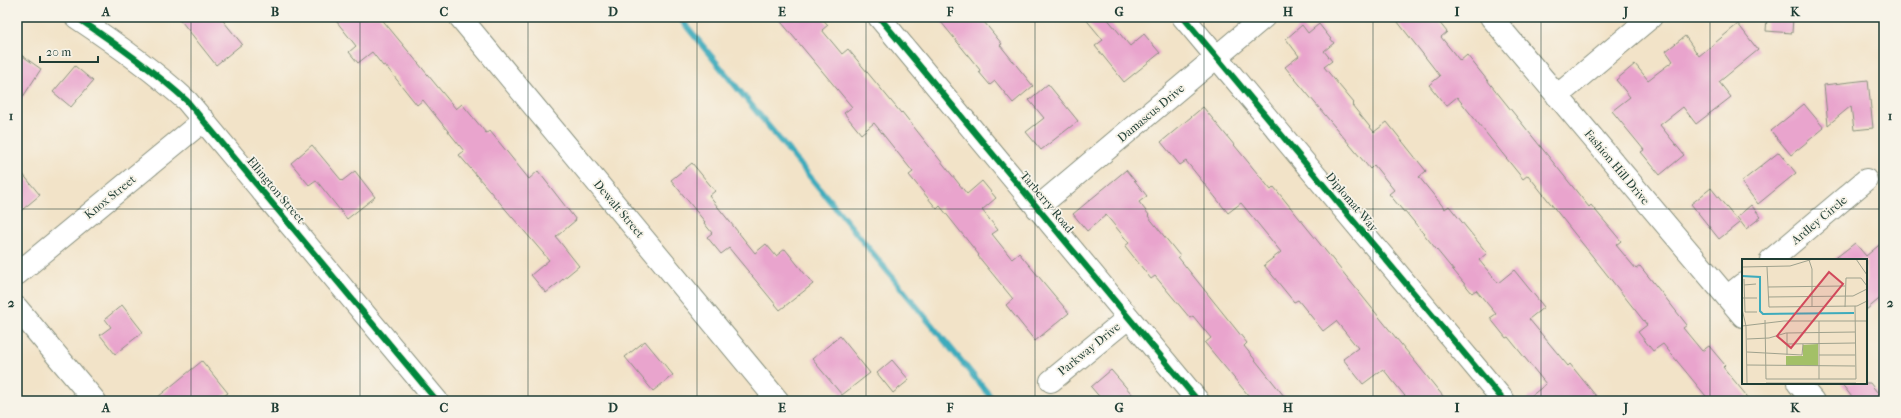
<svg xmlns="http://www.w3.org/2000/svg" width="1901" height="418" viewBox="0 0 1901 418" font-family="'IM FELL French Canon',serif">
<style>
.lines{fill:none;stroke-linecap:round;stroke-linejoin:round}
.stream{stroke:#3eabbc;stroke-width:6}
.building{fill:#e9a4cd}
.minor-casing{stroke:#88907e;stroke-width:24}
.minor{stroke:#fff;stroke-width:22}
.cycleway-casing{stroke:#f7f3e8;stroke-width:8}
.cycleway{stroke:#00873e;stroke-width:6}
.grid{fill:none;stroke:#1f3d34;stroke-width:1;stroke-opacity:0.55}
.labels{text-anchor:middle;stroke-width:3.5;stroke-linejoin:round;paint-order:stroke}
.street-label{font-size:12px;fill:#1f3d34;stroke:#f7f3e8}
.inset-river{fill:none;stroke:#3eabbc;stroke-width:2}
.inset-road{fill:none;stroke:#9ea18d;stroke-width:1}
.view{fill:#d1495b;fill-opacity:0.15;stroke:#d1495b;stroke-width:2}
.inset-edge{fill:none;stroke:#1f3d34;stroke-width:2}
.neatline{fill:none;stroke:#1f3d34;stroke-width:1.5}
.grid-label{font-size:13px;text-anchor:middle;font-weight:bold;fill:#1f3d34}
</style>
<rect width="100%" height="100%" fill="#f7f3e8"/>
<filter id="ink" filterUnits="userSpaceOnUse"><feTurbulence type="fractalNoise" baseFrequency=".025" numOctaves="2"/><feDisplacementMap in="SourceGraphic" scale="8" xChannelSelector="R" yChannelSelector="G"/><feConvolveMatrix kernelMatrix="1 2 1 2 8 2 1 2 1" color-interpolation-filters="sRGB"/></filter>
<filter id="wash" filterUnits="userSpaceOnUse"><feTurbulence type="fractalNoise" baseFrequency=".012" numOctaves="4" result="noise"/><feDisplacementMap in="SourceGraphic" scale="16" xChannelSelector="R" yChannelSelector="G"/><feGaussianBlur stdDeviation="0.9" result="paint"/><feColorMatrix in="noise" values="0 0 0 0 0 0 0 0 0 0 0 0 0 0 0 0 0 1.4 0 .05"/><feComposite in="paint" operator="in"/></filter>
<g filter="url(#wash)">
<rect width="100%" height="100%" fill="#f2e3c8"/>
<g class="lines">
<path class="stream" d="M679,17L994,401"/>
</g>
<g id="blocks">
<path class="building" d="M178,17H220L242,44L216,65Z
M333,17H380L456,109L462,104L486,133L490,131L529,179L538,171L576,220L556,237L579,266L546,293L531,275L549,260L459,155L464,151L423,100L417,105L385,65L383,66L372,52L358,63L349,52L356,46Z
M777,17H821L828,25L822,30L842,54L848,49L901,113L902,112L967,194L982,181L996,198L982,210L998,230L992,234L1012,259L1019,253L1069,313L1035,341L1006,305L1013,299L978,256L979,255L940,206L937,209L909,175L913,172L874,123L861,134L844,113L852,107Z
M937,17H980L1002,44L1000,45L1033,86L1013,103L995,81L990,85L979,72L980,70Z
M1084,17H1106L1130,46L1144,34L1160,53L1124,82L1095,46L1103,40Z
M1394,17H1435L1447,32L1441,37L1460,61L1467,55L1589,207L1591,205L1621,241L1616,245L1636,269L1640,266L1661,292L1687,325L1683,328L1702,351L1709,346L1725,365L1723,367L1751,401H1710L1663,344L1653,351L1638,332L1647,325L1528,175L1523,179L1457,97L1446,106L1429,85L1440,76Z
M1767,17H1793L1792,33L1766,31Z
M1319,24L1334,43L1324,51L1332,61L1324,67L1354,103L1352,105L1374,132L1387,122L1426,171L1419,177L1445,209L1449,206L1487,253L1479,260L1498,283L1514,270L1544,307L1529,319L1568,366L1570,364L1600,401H1525L1546,384L1508,337L1506,338L1490,318L1496,314L1476,290L1472,293L1405,211L1404,212L1389,194L1394,190L1374,165L1370,169L1285,67L1299,56L1286,39L1302,25L1308,33Z
M1738,24L1758,50L1719,82L1731,97L1696,124L1683,107L1660,125L1684,155L1660,175L1641,152L1644,150L1612,111L1630,97L1616,80L1635,64L1648,80L1673,61L1666,51L1685,36L1699,56Z
M17,52L41,69L17,106Z
M75,66L93,81L71,107L53,92Z
M1868,80L1873,128L1854,130L1851,106L1828,125L1824,85Z
M1048,84L1078,121L1041,150L1026,132L1044,118L1029,100Z
M1804,104L1824,128L1791,155L1771,131Z
M1203,107L1271,190L1274,187L1447,401H1409L1383,369L1363,384L1343,359L1358,348L1336,321L1323,331L1298,300L1294,302L1264,265L1281,252L1241,203L1228,213L1186,161L1180,165L1161,142Z
M312,145L342,181L355,171L375,197L347,219L316,180L309,185L291,163Z
M1779,152L1796,173L1758,204L1741,182Z
M692,163L715,191L709,196L755,253L766,244L776,256L785,249L813,284L780,310L729,248L721,254L707,237L712,233L704,223L705,222L671,180Z
M17,167L40,195L17,214Z
M1126,170L1147,196L1139,202L1149,215L1148,216L1180,256L1178,257L1247,343L1244,346L1288,401H1253L1205,343L1211,338L1193,316L1190,318L1155,276L1151,279L1125,246L1129,243L1106,215L1087,231L1073,214Z
M1711,188L1739,223L1719,239L1691,204Z
M1751,205L1761,217L1746,229L1737,217Z
M1884,241V295L1866,310V260H1833L1855,243L1866,256Z
M122,305L143,332L115,354L100,335L111,327L105,319Z
M840,336L870,373L842,395L812,359Z
M645,341L673,375L653,391L625,357Z
M892,360L909,380L893,393L877,373Z
M202,361L228,393L217,401H153Z
M1111,370L1138,401H1103L1091,387Z
M1841,383H1870L1884,401H1855Z"/>
</g>
</g>
<g filter="url(#ink)">
<use href="#blocks" fill-opacity="0" stroke="#88907e" stroke-width="1"/>
<g class="lines">
<defs>
<path id="minor" d="M76,17C115,43 152,69 187,101L437,401
M460,17L778,401
M879,17L1198,401
M1183,17L1504,401
M1491,17L1743,316
M1557,96L1651,17
M1037,208L1264,17
M1771,260L1866,180
M17,274L204,120
M1727,297L1743,284
M17,308L95,401
M1051,381L1128,318
M1798,383L1813,401"/>
</defs>
<use href="#minor" class="minor-casing"/>
<use href="#minor" class="minor"/>
<defs>
<path id="cycleway" d="M76,17C115,43 152,69 187,101L437,401
M879,17L1198,401
M1183,17L1504,401"/>
</defs>
<use href="#cycleway" class="cycleway-casing"/>
<use href="#cycleway" class="cycleway"/>
</g>
</g>
<path class="grid" d="M191,17V401M360,17V401M528,17V401M697,17V401M866,17V401M1035,17V401M1204,17V401M1373,17V401M1541,17V401M1710,17V401M17,209H1884"/>
<g class="labels">
<g class="street-label">
<text transform="translate(1151 113) rotate(-40)" y="4">Damascus Drive</text>
<text transform="translate(1617 167) rotate(50)" y="4">Fashion Hill Drive</text>
<text transform="translate(276 190) rotate(50)" y="4">Ellington Street</text>
<text transform="translate(110 197) rotate(-39)" y="4">Knox Street</text>
<text transform="translate(1047 202) rotate(50)" y="4">Tarberry Road</text>
<text transform="translate(1352 202) rotate(50)" y="4">Diplomat Way</text>
<text transform="translate(619 209) rotate(50)" y="4">Dewalt Street</text>
<text transform="translate(1819 220) rotate(-40)" y="4">Ardley Circle</text>
<text transform="translate(1089 349) rotate(-39)" y="4">Parkway Drive</text>
</g>
</g>
<g transform="translate(1742 259)">
<rect width="125" height="125" fill="#f2e3c8"/>
<path d="M76,85V107H44V97H61V86Z" fill="#a3c067"/>
<path class="inset-river" d="M0,17L18,18V52L21,55L112,54"/>
<path class="inset-road" d="M114,0L125,16M67,1L70,10V48M0,8L48,7L71,0M25,8L27,48L115,47L125,42M2,20L3,53H15M2,26L14,25M26,28L103,27M26,38L111,37L125,30M0,39H15M113,47L114,120M103,48L104,19H119L125,27M0,50L4,67L5,125M23,61L24,120M77,62V120M0,67L42,62H125M45,74V96M5,80L27,79L44,74L113,73M45,85L113,84M5,93L60,96L61,85M77,96H113M5,106L113,107M125,111V64M24,120H114M24,124H114"/>
<path class="view" d="M87,13L101,25L49,89L35,77Z"/>
<rect width="125" height="125" class="inset-edge"/>
</g>
<rect width="1901" height="418" fill="none" stroke="#f7f3e8" stroke-width="44"/>
<path d="M40 56v6h58v-6" fill="none" stroke="#1f3d34" stroke-width="2"/>
<text x="46" y="56" font-size="12" fill="#1f3d34" stroke="#f7f3e8" stroke-width="3" paint-order="stroke">20 m</text>
<rect x="22" y="22" width="1857" height="374" class="neatline"/>
<g class="grid-label">
<text x="106" y="16">A</text>
<text x="275" y="16">B</text>
<text x="444" y="16">C</text>
<text x="613" y="16">D</text>
<text x="782" y="16">E</text>
<text x="950" y="16">F</text>
<text x="1119" y="16">G</text>
<text x="1288" y="16">H</text>
<text x="1457" y="16">I</text>
<text x="1626" y="16">J</text>
<text x="1795" y="16">K</text>
<text x="11" y="120">1</text>
<text x="1890" y="120">1</text>
<text x="11" y="307">2</text>
<text x="1890" y="307">2</text>
<text x="106" y="412">A</text>
<text x="275" y="412">B</text>
<text x="444" y="412">C</text>
<text x="613" y="412">D</text>
<text x="782" y="412">E</text>
<text x="950" y="412">F</text>
<text x="1119" y="412">G</text>
<text x="1288" y="412">H</text>
<text x="1457" y="412">I</text>
<text x="1626" y="412">J</text>
<text x="1795" y="412">K</text>
</g>
</svg>
